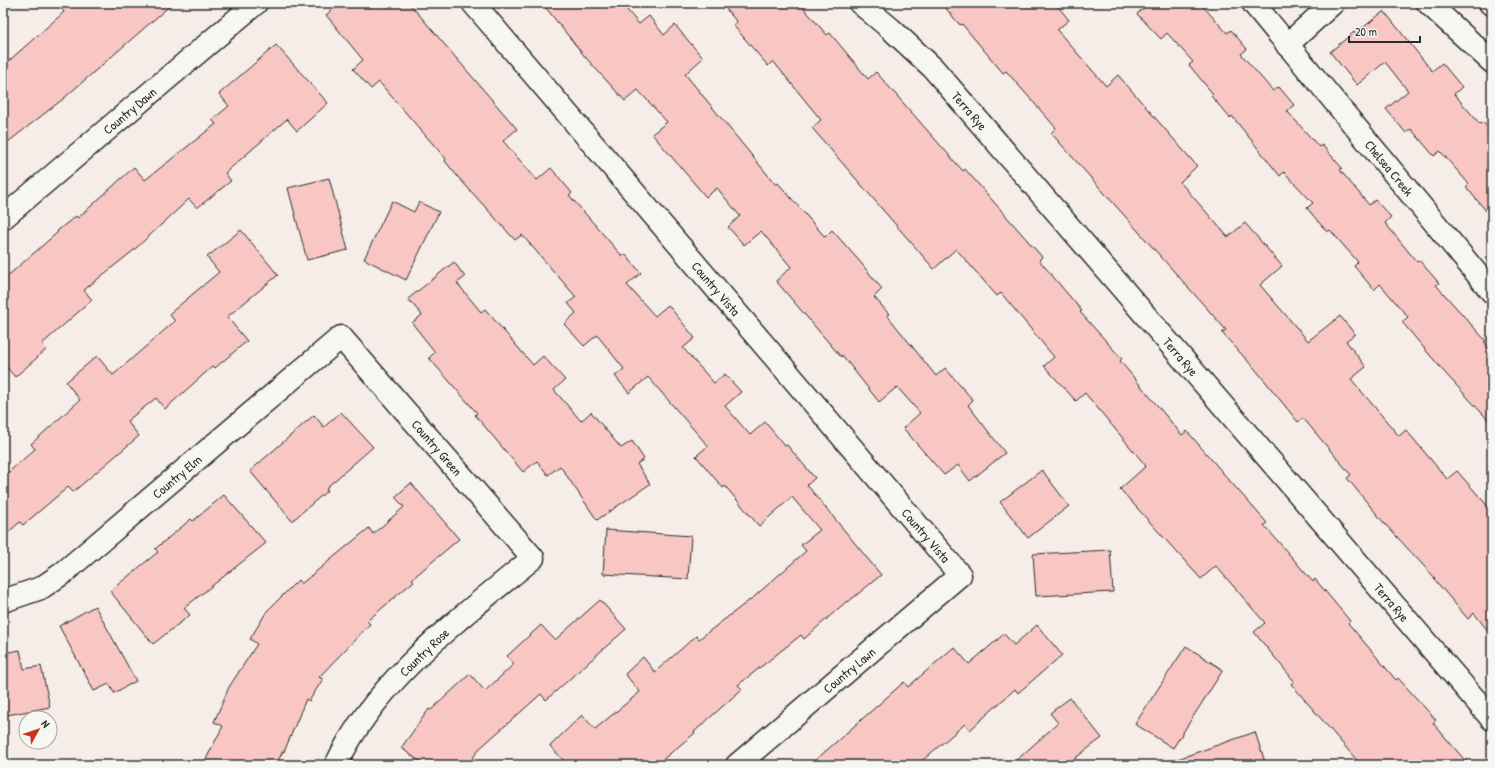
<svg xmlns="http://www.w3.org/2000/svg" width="1495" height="768" viewBox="0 0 1495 768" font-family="'Patrick Hand',sans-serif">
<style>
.building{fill:#f8c7c3;stroke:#2b2b2b}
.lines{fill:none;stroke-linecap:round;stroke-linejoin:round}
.minor-casing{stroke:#2b2b2b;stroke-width:25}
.major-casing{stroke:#2b2b2b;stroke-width:25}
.minor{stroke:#f6f6f2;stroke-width:22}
.major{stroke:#f6f6f2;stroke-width:22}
.labels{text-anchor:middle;stroke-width:3;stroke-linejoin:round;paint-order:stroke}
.street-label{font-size:13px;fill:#2b2b2b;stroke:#f6f6f2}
</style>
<rect width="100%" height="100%" fill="#f6ede9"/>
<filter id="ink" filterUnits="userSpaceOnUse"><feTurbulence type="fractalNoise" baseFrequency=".025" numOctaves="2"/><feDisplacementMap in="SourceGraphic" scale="8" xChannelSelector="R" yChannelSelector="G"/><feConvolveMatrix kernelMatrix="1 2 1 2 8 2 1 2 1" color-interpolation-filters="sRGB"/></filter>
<g filter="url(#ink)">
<path class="building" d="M56,3H173L63,99L3,146V66L64,12Z
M341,3H409L517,129L503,141L537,180L551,168L572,193L569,195L622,256L625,254L641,273L627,285L655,316L668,305L695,338L683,348L714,383L725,374L741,392L725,406L750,435L765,422L785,446L787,445L815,478L807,485L881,575L848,602L847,601L804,639L801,635L738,685L742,689L694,732L695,733L656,765H568L550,746L582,715L595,729L640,692L625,674L643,657L655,672L696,636L699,639L755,596L806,551L801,545L820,530L792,497L759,526L725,486L723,488L696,456L708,446L648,377L629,393L615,376L624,369L597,335L584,346L564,324L576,313L568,303L576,297L522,235L515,240L458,177L445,161L446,159L379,82L371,89L353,69L363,60L326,15Z
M542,3H621L639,24L649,16L664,35L675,25L703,58L685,74L776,185L778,183L825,237L832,230L861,263L882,289L874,297L889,314L887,315L936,376L945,368L973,400L968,405L1005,453L970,481L958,465L944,475L903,428L920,413L897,387L879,402L842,355L841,357L776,281L791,267L761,231L744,245L728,227L740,216L717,188L706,197L652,134L667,122L638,90L625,101L586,58Z
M721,3H799L827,35L830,33L868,79L876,72L963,171L965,169L1042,257L1039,260L1082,311L1080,312L1122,359L1120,361L1182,435L1187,431L1229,480L1267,523L1264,525L1313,582L1315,579L1350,621L1348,623L1396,680L1398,678L1436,720L1433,723L1469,765H1361L1291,684L1294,681L1254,632L1265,623L1216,566L1201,579L1120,489L1146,466L1085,393L1076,401L1044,366L1054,357L1001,293L997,296L956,249L934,269L812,128L821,120L773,61L768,66L733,25L737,22Z
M941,3H1055L1069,20L1057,30L1106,86L1118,75L1197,166L1180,182L1228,237L1245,223L1282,266L1260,285L1308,341L1340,316L1355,334L1346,341L1366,367L1351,379L1399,436L1406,430L1447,479L1457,471L1492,511V636L1474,613L1468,619L1434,579L1435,578L1384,523L1347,478L1351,475L1303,418L1298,422L1256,370L1222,333L1226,330L1051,133L1056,128L1006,71L1003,73L962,24L960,25Z
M1149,3H1200L1227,33L1231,30L1247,49L1241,54L1273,91L1279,87L1294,105L1287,111L1319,147L1322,145L1342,168L1340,170L1369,205L1375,200L1391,217L1385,223L1417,262L1419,260L1439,283L1436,285L1486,341L1484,342L1492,350V424L1445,373L1402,322L1408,317L1380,284L1374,290L1354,266L1358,262L1330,230L1327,232L1307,208L1313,203L1284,172L1280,176L1232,116L1230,118L1211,96L1213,94L1189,65L1193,62L1167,33L1161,39L1137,14Z
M1384,11L1432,71L1442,63L1462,87L1454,94L1480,124L1483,122L1492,133V218L1466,187L1469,184L1440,151L1434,156L1411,129L1406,133L1386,109L1408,91L1385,62L1357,85L1330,52L1354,32L1355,34Z
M276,45L328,103L297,131L287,119L225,173L231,181L197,208L189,199L134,250L84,290L92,300L42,344L47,349L15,377L3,363V280L58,232L57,231L76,216L78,218L134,167L145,180L216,124L212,120L229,106L219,94Z
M329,178L348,250L307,260L288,188Z
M392,201L414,212L419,202L439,212L406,280L364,259Z
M241,230L278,275L227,317L247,341L215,368L213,366L165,409L156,398L127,421L139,436L73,492L68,487L23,525L20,522L3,537V477L35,449L31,444L80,400L66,382L97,356L113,375L175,321L169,314L219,272L207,257Z
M454,262L465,277L457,283L481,312L485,309L533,365L543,356L565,380L554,390L581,421L591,412L621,448L632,441L644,459L637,464L650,484L597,520L560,466L548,475L537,461L523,472L475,415L477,413L429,358L435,352L412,323L422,315L408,299Z
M341,412L373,447L326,488L328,490L292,521L250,471L314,415L324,427Z
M1042,470L1069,506L1028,538L1000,502Z
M411,483L459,539L412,579L414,581L367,621L370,624L319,677L323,679L309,701L306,699L284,752L283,751L276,765H203L223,726L214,722L229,687L257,644L250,639L267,611L298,580L301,584L369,528L373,534L404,507L395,497Z
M224,495L266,543L184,608L190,615L153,644L110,591L158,552L155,549L191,519L193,521Z
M606,530L691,536L688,579L603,574Z
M1110,550L1113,592L1036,596L1033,554Z
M600,600L626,629L546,700L541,694L479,749L468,765H425L401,748L429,709L431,710L470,674L485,691L514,664L507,656L541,625L555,640Z
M95,606L136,681L114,693L109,684L94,691L59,626Z
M1037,625L1062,655L1018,693L1015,689L970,730L965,724L917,765H810L904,682L908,687L954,647L969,664L1004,634L1014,645Z
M1186,646L1223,670L1173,748L1135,724Z
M20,650L24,669L41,666L50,707L7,715L3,697V653Z
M1070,698L1102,738L1066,765H1011L1058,723L1050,713Z
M1255,732L1266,765H1169V762Z"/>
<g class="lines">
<defs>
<g id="minor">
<path id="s1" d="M473,3L960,575L737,765"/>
<path id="s2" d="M860,3L891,29L933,68L1492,719"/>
<path id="s3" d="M1253,3L1492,292"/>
<path d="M1287,45L1333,3"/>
<path id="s4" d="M3,218L256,3"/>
<path id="s5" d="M3,601L41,588L63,573L341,337L533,558C461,618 377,678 336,765"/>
</g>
<path id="major" d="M1428,3L1492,62
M1490,3L1492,4"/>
</defs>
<use href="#minor" class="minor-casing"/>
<use href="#major" class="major-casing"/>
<use href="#minor" class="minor"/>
<use href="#major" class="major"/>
</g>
</g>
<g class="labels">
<g class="street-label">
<text dy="5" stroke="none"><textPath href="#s2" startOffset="154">Terra Rye</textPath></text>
<text dy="5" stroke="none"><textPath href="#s4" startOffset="166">Country Dawn</textPath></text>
<text dy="5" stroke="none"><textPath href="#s3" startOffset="214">Chelsea Creek</textPath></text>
<text dy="5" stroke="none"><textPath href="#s1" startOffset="375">Country Vista</textPath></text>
<text dy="5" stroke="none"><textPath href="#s2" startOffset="478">Terra Rye</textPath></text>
<text dy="5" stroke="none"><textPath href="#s5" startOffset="578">Country Green</textPath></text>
<text dy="5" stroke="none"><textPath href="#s5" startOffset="216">Country Elm</textPath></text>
<text dy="5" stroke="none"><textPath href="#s1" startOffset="699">Country Vista</textPath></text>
<text dy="5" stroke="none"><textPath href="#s2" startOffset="802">Terra Rye</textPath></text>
<text transform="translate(424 652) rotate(-44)" y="5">Country Rose</text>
<text transform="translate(849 670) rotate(-40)" y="5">Country Lawn</text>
</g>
</g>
<rect width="1495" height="768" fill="none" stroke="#f6f6f2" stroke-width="16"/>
<rect x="8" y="8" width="1479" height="752" fill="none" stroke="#2b2b2b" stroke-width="1.5" filter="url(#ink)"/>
<g transform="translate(38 730) rotate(50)"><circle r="19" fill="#f6f6f2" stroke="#a5a5a2"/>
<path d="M0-3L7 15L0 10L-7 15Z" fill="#c8321e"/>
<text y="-6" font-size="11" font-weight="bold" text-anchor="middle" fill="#2b2b2b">N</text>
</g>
<path d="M1349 36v6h71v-6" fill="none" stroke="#2b2b2b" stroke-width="2"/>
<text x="1355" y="36" font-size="12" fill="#2b2b2b" stroke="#f6f6f2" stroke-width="3" paint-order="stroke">20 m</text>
</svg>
